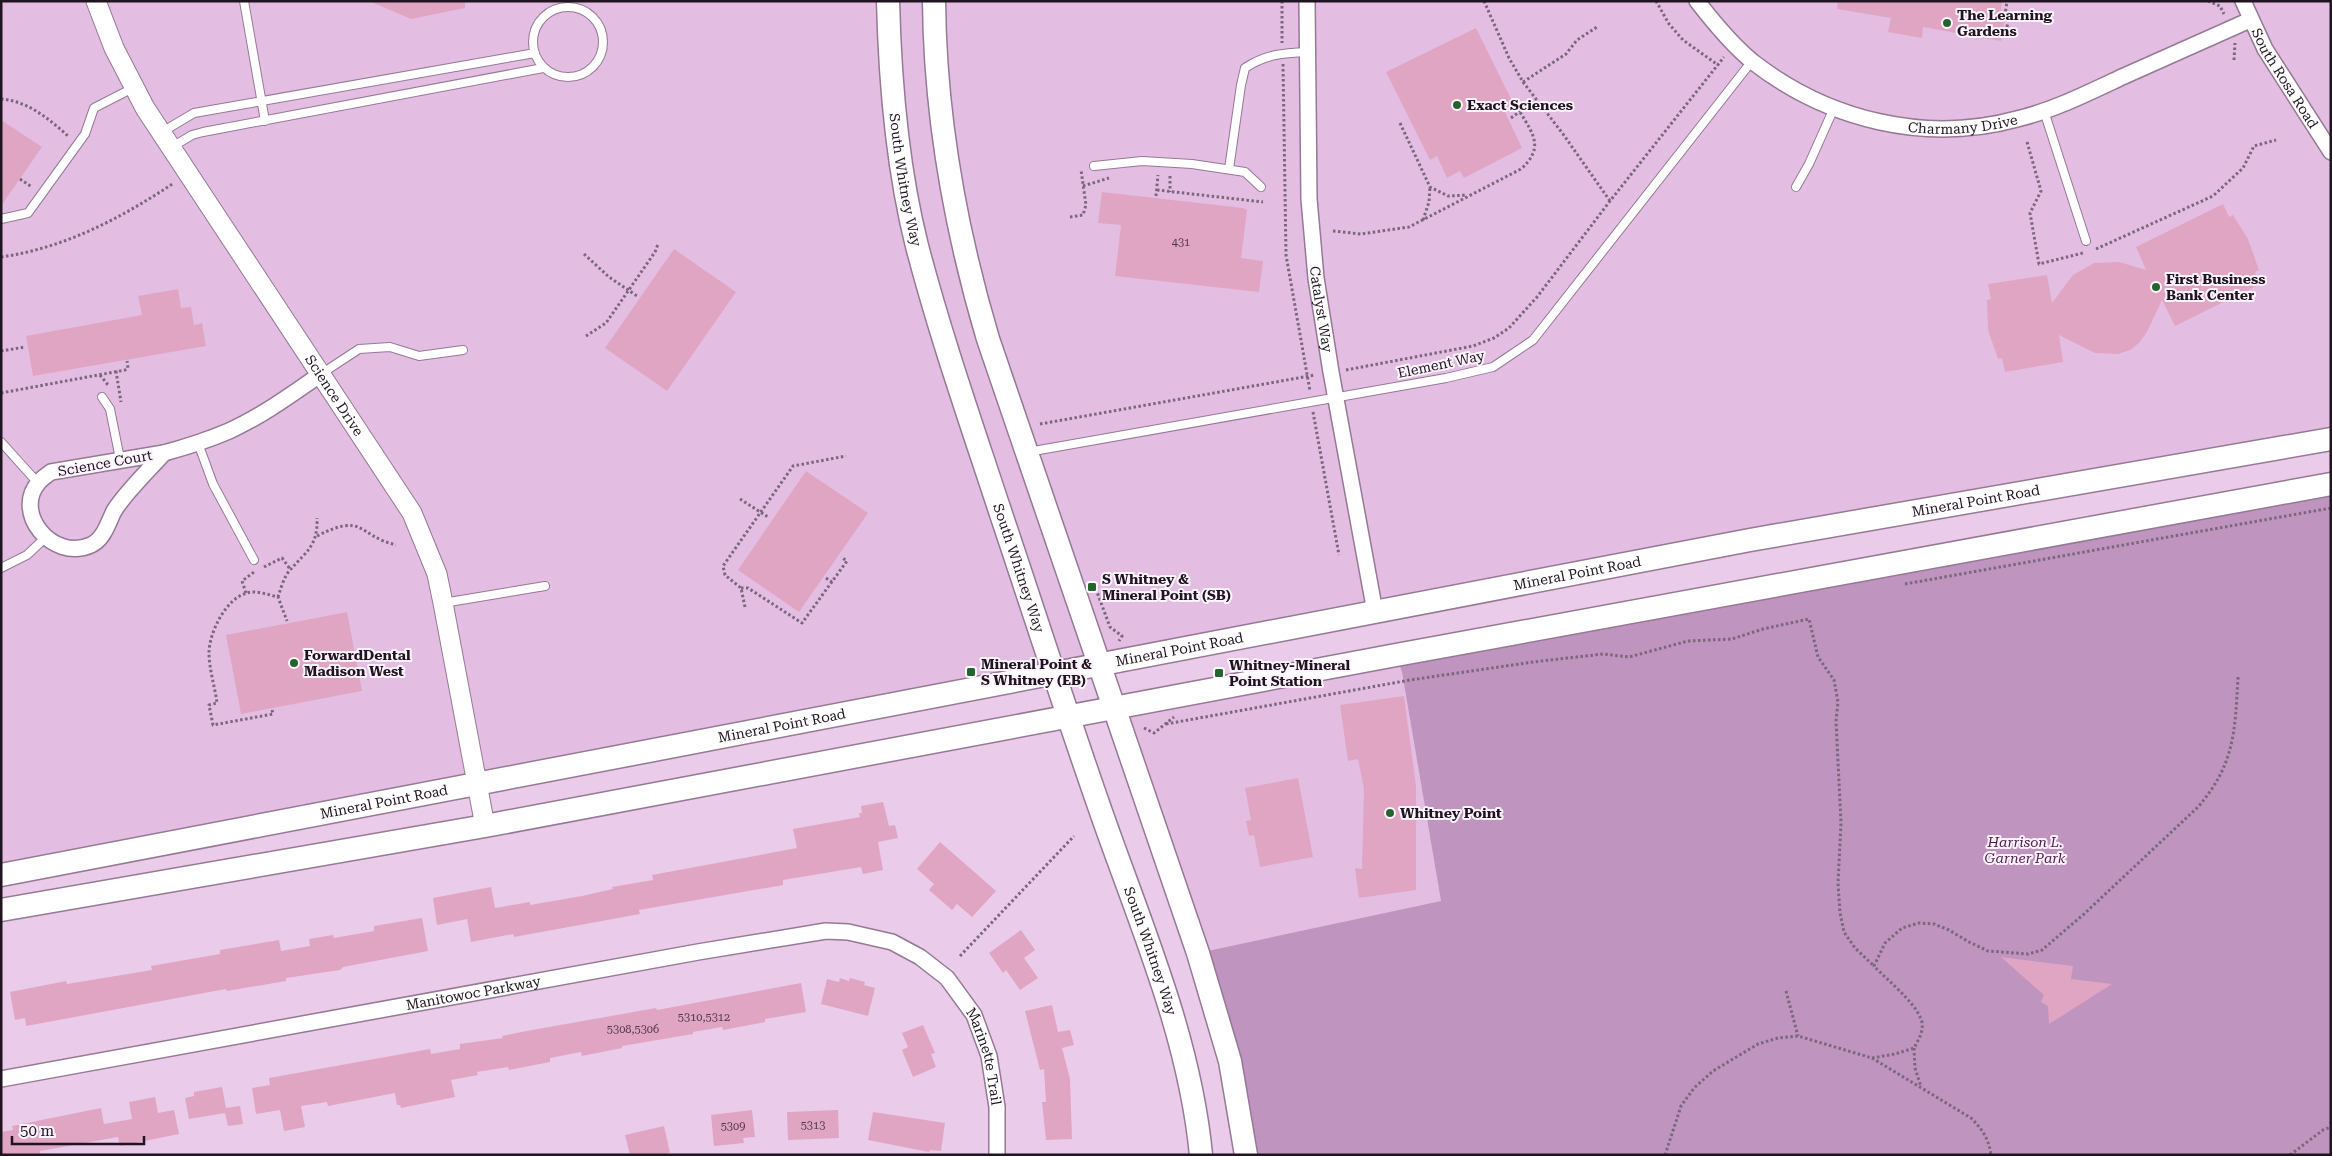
<svg xmlns="http://www.w3.org/2000/svg" width="2332" height="1156" viewBox="0 0 2332 1156" font-family="'Roboto Serif',serif">
<style>
.built{fill:#e3bee2}
.green{fill:#bf94bf}
.building{fill:#e1a5c4}
.lines{fill:none;stroke-linecap:round;stroke-linejoin:round}
.service-casing{stroke:#957995;stroke-width:10}
.minor-casing{stroke:#957995;stroke-width:18}
.tertiary-casing{stroke:#957995;stroke-width:21}
.secondary-casing{stroke:#957995;stroke-width:25}
.path{stroke:#7b677b;stroke-width:3;stroke-dasharray:2.5 2.5;stroke-linecap:butt}
.service{stroke:#fff;stroke-width:8}
.minor{stroke:#fff;stroke-width:15}
.tertiary{stroke:#fff;stroke-width:19}
.secondary{stroke:#fff;stroke-width:22}
.poi-dot{fill:#24652e;stroke:#fef4fe;stroke-width:2}
.labels{text-anchor:middle;stroke-width:4;stroke-linejoin:round;paint-order:stroke}
.number-label{font-size:11px;fill:#503848}
.poi-label{font-size:14px;font-weight:bold;fill:#1f141f;stroke:#fef4fe;text-anchor:start}
.street-label{font-size:14px;fill:#1f141f;stroke:#fef4fe}
.park-label{font-size:14px;font-style:italic;fill:#4f1850;stroke:#fef4fe}
</style>
<rect width="100%" height="100%" fill="#eacbea"/>
<path class="built" d="M1,1H2331V439L1,875Z
M1396,655L1402,672L1441,901L1198,953L1114,707Z"/>
<path class="green" d="M2331,484V1155H1246L1198,953L1441,901L1402,672L1396,655Z"/>
<path class="building" d="M369,1H465V8L411,19Z
M1838,1H2002L2000,17L2005,18L2001,41L1923,27L1922,38L1888,32L1891,18L1837,9Z
M1476,28L1512,101L1510,102L1513,109L1505,112L1522,148L1464,178L1460,171L1447,178L1437,156L1430,160L1386,72Z
M1,120L42,147L1,206Z
M1102,192L1243,208L1247,210L1241,258L1263,261L1259,292L1115,276L1121,225L1098,223Z
M2223,204L2229,217L2233,215L2248,239L2259,270L2255,272L2260,284L2175,326L2162,300L2147,332L2139,343L2130,350L2118,354L2095,353L2059,335L2063,362L2005,372L2002,358L1998,359L1988,330L1987,300L1991,299L1988,284L2047,275L2052,303L2073,275L2094,263L2119,262L2146,270L2136,247Z
M674,249L736,292L667,391L605,348Z
M178,289L181,308L191,307L194,325L202,323L206,346L33,376L26,336L142,315L138,296Z
M806,471L868,513L799,612L738,570Z
M347,612L362,691L241,714L226,635Z
M1404,696L1416,786V890L1359,898L1355,868L1362,869L1364,789L1358,759L1348,761L1340,705Z
M1298,778L1313,857L1260,867L1254,835L1249,836L1246,821L1251,820L1245,788Z
M883,802L889,826L895,825L898,838L878,842L883,870L863,874L861,867L783,880V885L639,910L640,914L514,937L513,934L471,942L467,919L437,925L433,898L491,887L495,908L530,902V905L582,896L613,889L612,887L653,880L652,875L797,848L793,829L860,817L859,813H862L861,806Z
M940,842L996,891L972,917L957,904L952,910L929,890L934,884L917,869Z
M422,918L428,951L343,967L340,970L286,978V981L227,991L226,989L26,1026L25,1018L15,1020L10,992L66,981L67,984L152,970L151,966L220,954V950L279,940L281,951L310,946L309,939L333,935L334,938L374,931V926Z
M1021,930L1035,950L1024,958L1038,978L1020,990L1006,970L1003,973L989,953Z
M2001,957L2073,966L2071,979L2112,984L2049,1024L2048,1006L2041,1002L2044,995Z
M840,978L849,981L850,978L865,982L864,985L875,988L868,1016L821,1004L827,979L839,982Z
M801,983L806,1012L765,1019V1022L723,1030L722,1027L693,1032V1034L622,1046V1048L582,1056L581,1052L550,1058V1062L509,1070L508,1067L477,1072L478,1075L451,1080L455,1097L401,1108L400,1105H397L395,1093L328,1106L327,1102L301,1106L305,1127L284,1131L280,1110L256,1114L252,1088L270,1085L269,1078L430,1049L431,1054L460,1049V1044L503,1038L502,1036L532,1030L656,1008L657,1010Z
M1052,1005L1058,1032L1070,1030L1074,1045L1062,1048L1070,1079L1072,1139L1046,1140L1042,1102H1046L1044,1069L1040,1070L1025,1011Z
M923,1025L935,1053L931,1054L936,1067L913,1077L902,1050L908,1047L902,1033Z
M222,1087L226,1108L240,1106L243,1124L228,1126L225,1113L189,1119L185,1098L194,1096V1092Z
M155,1097L158,1113L174,1110L179,1134L120,1146L118,1137L40,1151V1155H1V1132L13,1130L12,1126L101,1108L104,1124L132,1119L129,1102Z
M752,1110L755,1137L743,1138L744,1143L714,1146L711,1115Z
M838,1110L839,1138L788,1140L787,1112Z
M873,1112L945,1123L941,1151L930,1150L929,1152L868,1140Z
M664,1126L670,1153L661,1155H630L625,1135Z"/>
<g class="lines">
<defs>
<path id="service" d="M244,1L265,121
M533 42a35 35 0 1 1 70 0a35 35 0 1 1-70 0Z
M2044,111L2086,241
M162,132L194,113L535,53
M172,147L192,135L203,132L543,68
M1094,166L1142,161L1192,164L1245,172L1261,187
M1229,169L1241,85L1245,68C1266,54 1283,53 1308,52
M1796,187L1809,164L1834,108
M1,219L28,213L85,134L94,108L133,88
M321,374L359,349L390,347L419,356L463,350
M102,397L110,409L120,459
M1,442L38,483
M198,443L213,484L254,560
M1028,452L1446,378L1493,367L1533,340L1752,61
M1,568L27,555L45,538
M443,603L545,586"/>
<g id="minor">
<path id="s1" d="M1307,1L1309,199L1316,278L1331,372L1375,612"/>
<path id="s2" d="M1697,1C1714,23 1732,45 1753,62C1828,120 1925,144 2017,119C2054,110 2088,93 2122,77C2165,58 2207,39 2250,20"/>
<path id="s3" d="M2243,1L2265,49L2331,152"/>
<path d="M164,453C149,470 125,493 114,511C108,523 104,539 91,545C52,562 12,512 39,482C42,478 47,475 51,472Z"/>
<path d="M164,453C186,447 208,440 229,431C262,416 292,394 321,374"/>
<path id="s4" d="M1,1079L698,952L826,931L848,932L892,942L920,957L947,978L974,1015L989,1056L997,1107V1155"/>
</g>
<g id="tertiary">
<path id="s5" d="M96,1L114,48L145,108L412,513L437,574L443,603L485,826"/>
</g>
<g id="secondary">
<path id="s6" d="M888,1C890,83 897,167 917,246C940,334 970,420 998,505C1034,612 1068,719 1106,826C1144,933 1190,1040 1201,1155"/>
<path d="M934,1C935,117 955,228 988,339L1198,953L1230,1061L1246,1155"/>
<path id="s7" d="M1,875L1750,540L2331,439"/>
<path d="M1,910L485,826L1396,655L2331,484"/>
</g>
</defs>
<use href="#service" class="service-casing"/>
<use href="#minor" class="minor-casing"/>
<use href="#tertiary" class="tertiary-casing"/>
<use href="#secondary" class="secondary-casing"/>
<path class="path" d="M1282,1V43
M1484,1L1509,58L1523,82L1563,134L1610,201
M1656,1L1669,24L1683,40L1718,65
M2208,1L2220,6L2224,14
M2007,27L2009,15H2005L2007,1
M2234,60L2235,43
M1283,64L1286,255L1310,391
M1523,82L1566,54L1577,40L1597,27
M1,99C28,101 49,119 68,136
M1511,118L1536,100
M1400,123L1430,187L1448,196L1467,195
M2027,142L2041,191L2030,213L2039,264L2083,253
M1170,176V192
M20,179L32,187
M1083,186L1109,178
M1157,190L1263,202
M1156,196L1158,175
M1070,217L1083,215L1086,205L1081,170
M1423,220L1429,202L1430,187
M1333,231L1361,234L1409,227L1521,169C1544,148 1534,135 1520,112
M2096,249L2213,196L2243,168L2254,146L2276,140
M584,254L609,277L637,296
M1,257C65,248 121,218 174,183
M586,336L606,323L655,252L658,244
M1,351L25,347
M1346,370L1473,346L1494,338L1509,328L1537,297L1610,201L1724,57
M116,371L121,402
M100,375L108,385
M1,393L125,370L128,368L127,361
M1313,412L1339,555
M1040,424L1315,375
M740,499L768,517
M317,536C365,512 356,535 396,545
M264,567L282,558L290,569
M826,578L832,582
M1094,584L1110,627L1122,636L1119,641
M1905,584L2331,508
M741,588H748L802,623L847,561L841,557
M246,593L242,581L254,572
M278,597C281,588 284,576 291,569C307,551 318,545 317,518
M745,607L741,588L725,575L723,566L793,466L846,456
M272,710L273,714L213,725L209,705L217,703C215,687 209,669 209,653C209,633 226,598 247,593C256,590 269,595 278,597L287,621
M1166,724L1410,680L1533,662L1603,654L1629,657L1688,641L1732,639L1763,629L1809,619L1818,657L1834,680L1838,702L1836,721L1841,823L1838,883L1840,913L1844,932L1855,948L1874,966
M1144,728L1154,733L1174,717
M960,956L1074,836
M1786,991L1798,1036
M1914,1048L1915,1068L1921,1087
M1872,1058L1971,1118C1982,1129 1989,1139 1991,1155
M1665,1155L1681,1106L1694,1088L1713,1071L1758,1044L1778,1038L1798,1036L1872,1058L1895,1054L1914,1048C1919,1039 1925,1029 1921,1019C1914,1001 1887,980 1874,966L1885,943L1902,928L1919,923L1934,924L1949,930L1969,942L1988,951L2028,954L2042,950L2084,914L2198,807C2235,764 2235,731 2238,677
M2290,1155L2323,1130L2331,1127"/>
<use href="#service" class="service"/>
<use href="#minor" class="minor"/>
<use href="#tertiary" class="tertiary"/>
<use href="#secondary" class="secondary"/>
</g>
<g class="poi-dot">
<circle cx="1947" cy="23" r="5"/>
<circle cx="1457" cy="105" r="5"/>
<circle cx="2156" cy="287" r="5"/>
<rect x="1087" y="582" width="10" height="10" rx="2.5"/>
<circle cx="294" cy="663" r="5"/>
<rect x="966" y="667" width="10" height="10" rx="2.5"/>
<rect x="1214" y="668" width="10" height="10" rx="2.5"/>
<circle cx="1390" cy="813" r="5"/>
</g>
<g class="labels">
<g class="number-label">
<text x="1181" y="246">431</text>
<text x="704" y="1021">5310,5312</text>
<text x="633" y="1033">5308,5306</text>
<text x="813" y="1129">5313</text>
<text x="733" y="1130">5309</text>
</g>
<g class="poi-label">
<text x="1957" y="20">The Learning<tspan x="1957" dy="16">Gardens</tspan></text>
<text x="1467" y="110">Exact Sciences</text>
<text x="2166" y="284">First Business<tspan x="2166" dy="16">Bank Center</tspan></text>
<text x="1102" y="584">S Whitney &amp;<tspan x="1102" dy="16">Mineral Point (SB)</tspan></text>
<text x="304" y="660">ForwardDental<tspan x="304" dy="16">Madison West</tspan></text>
<text x="981" y="669">Mineral Point &amp;<tspan x="981" dy="16">S Whitney (EB)</tspan></text>
<text x="1229" y="670">Whitney-Mineral<tspan x="1229" dy="16">Point Station</tspan></text>
<text x="1400" y="818">Whitney Point</text>
</g>
<g class="street-label">
<text dy="5" stroke="none"><textPath href="#s3" startOffset="88">South Rosa Road</textPath></text>
<text dy="5" stroke="none"><textPath href="#s2" startOffset="308">Charmany Drive</textPath></text>
<text dy="5" stroke="none"><textPath href="#s6" startOffset="180">South Whitney Way</textPath></text>
<text dy="5" stroke="none"><textPath href="#s1" startOffset="309">Catalyst Way</textPath></text>
<text transform="translate(1441 364) rotate(-12)" y="5">Element Way</text>
<text dy="5" stroke="none"><textPath href="#s5" startOffset="462">Science Drive</textPath></text>
<text transform="translate(105 463) rotate(-10)" y="5">Science Court</text>
<text dy="5" stroke="none"><textPath href="#s7" startOffset="2010">Mineral Point Road</textPath></text>
<text dy="5" stroke="none"><textPath href="#s6" startOffset="585">South Whitney Way</textPath></text>
<text dy="5" stroke="none"><textPath href="#s7" startOffset="1605">Mineral Point Road</textPath></text>
<text dy="5" stroke="none"><textPath href="#s7" startOffset="1200">Mineral Point Road</textPath></text>
<text dy="5" stroke="none"><textPath href="#s7" startOffset="795">Mineral Point Road</textPath></text>
<text dy="5" stroke="none"><textPath href="#s7" startOffset="390">Mineral Point Road</textPath></text>
<text dy="5" stroke="none"><textPath href="#s6" startOffset="990">South Whitney Way</textPath></text>
<text dy="5" stroke="none"><textPath href="#s4" startOffset="480">Manitowoc Parkway</textPath></text>
<text dy="5" stroke="none"><textPath href="#s4" startOffset="1060">Marinette Trail</textPath></text>
</g>
<g class="park-label">
<text x="2025" y="847">Harrison L.<tspan x="2025" dy="16">Garner Park</tspan></text>
</g>
</g>
<rect width="2332" height="1156" fill="none" stroke="#1f141f" stroke-width="5"/>
<path d="M12 1136v8h132v-8" fill="none" stroke="#1f141f" stroke-width="2.5"/>
<text x="20" y="1136" font-size="15" fill="#1f141f" stroke="#fef4fe" stroke-width="4" paint-order="stroke">50 m</text>
</svg>
